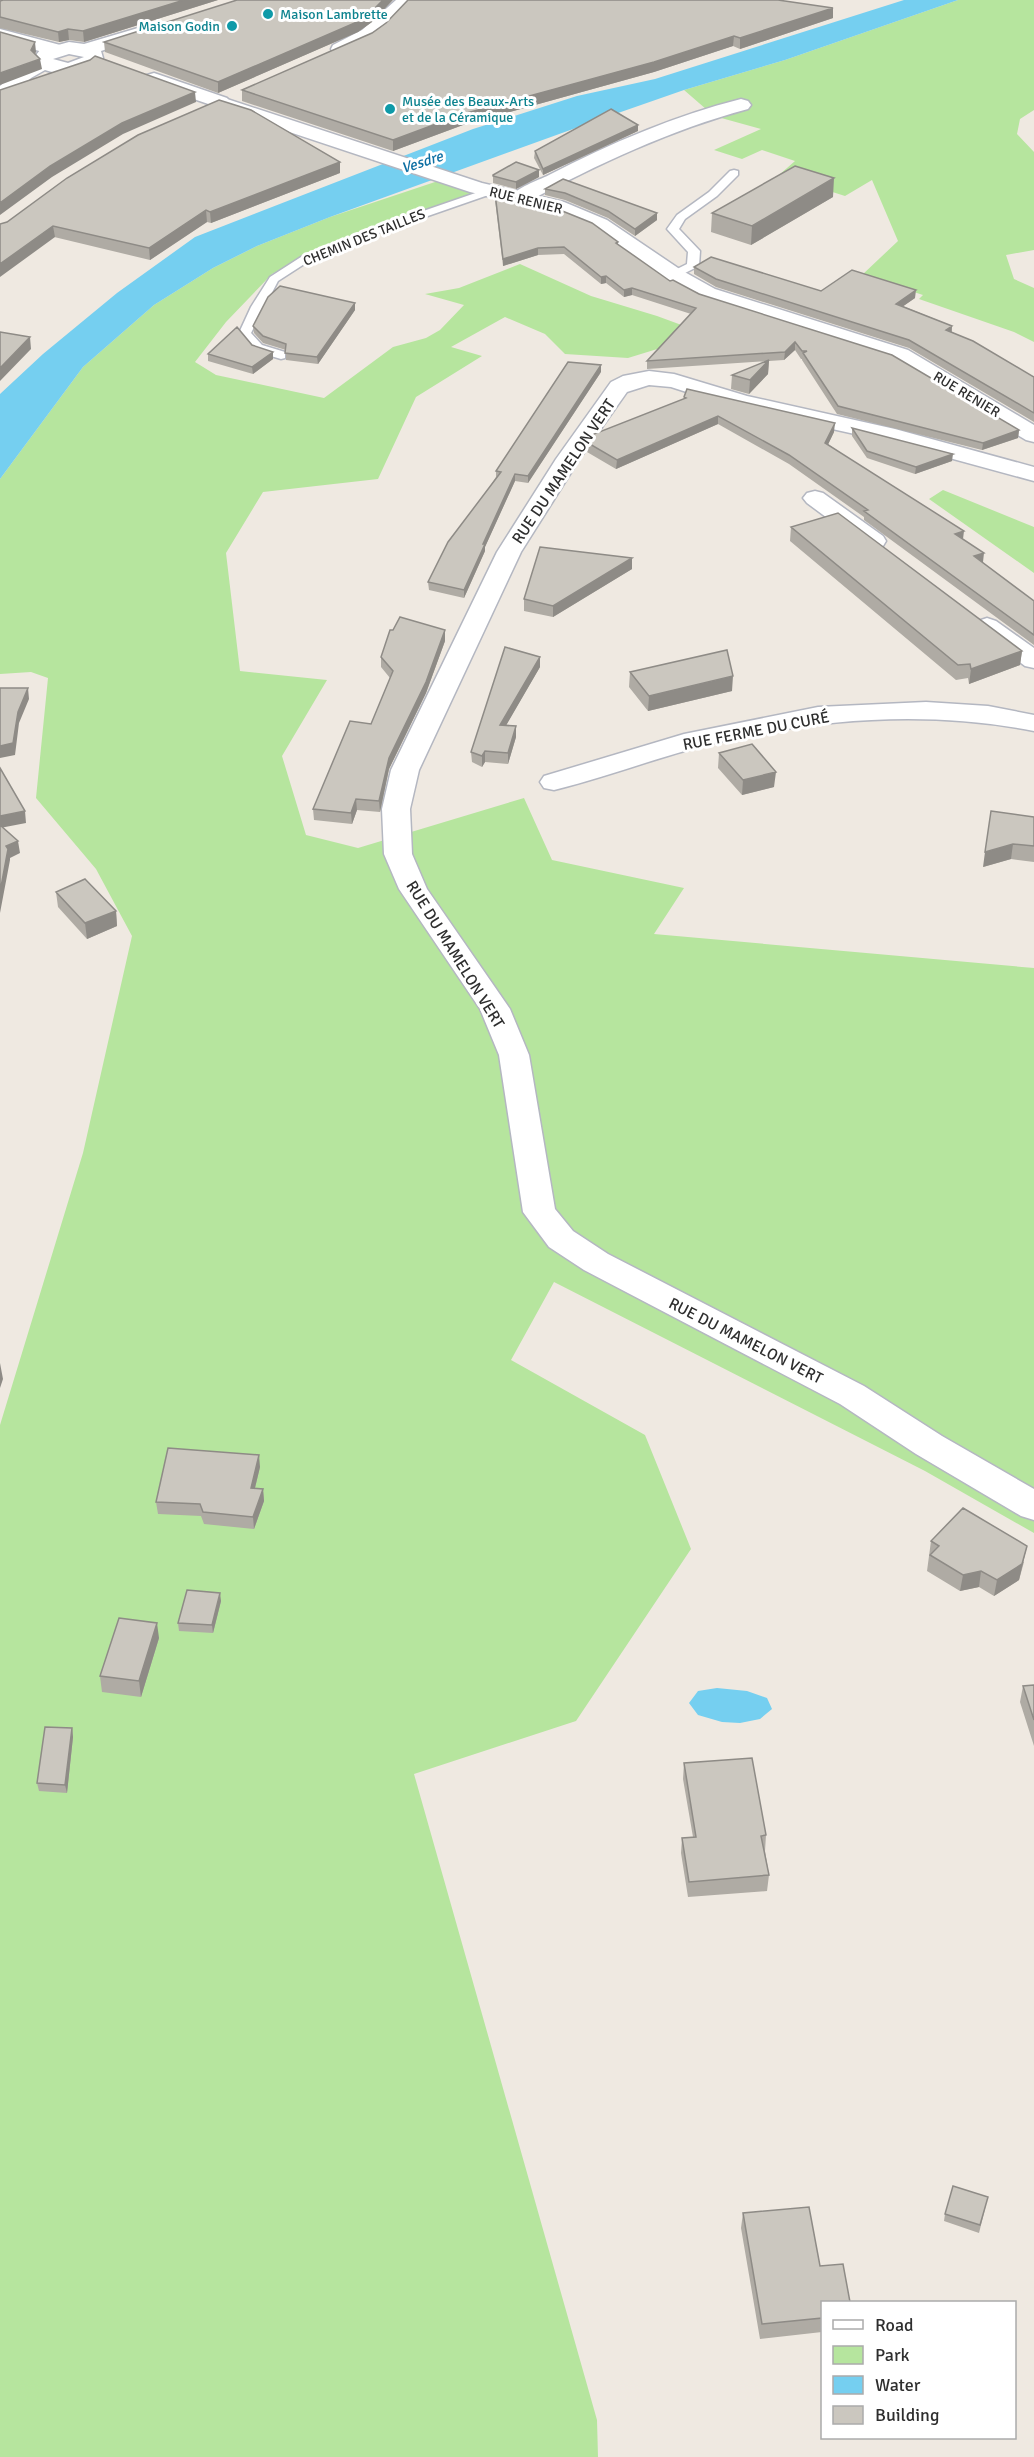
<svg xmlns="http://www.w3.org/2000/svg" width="1034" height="2457" viewBox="0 0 1034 2457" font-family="Signika,sans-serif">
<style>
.green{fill:#b6e59e}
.water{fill:#75cff0}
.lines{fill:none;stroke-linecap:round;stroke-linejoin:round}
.service-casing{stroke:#b4b7c1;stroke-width:3}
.minor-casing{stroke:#b4b7c1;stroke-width:3}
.tertiary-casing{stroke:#b4b7c1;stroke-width:3}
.service{fill:#fff;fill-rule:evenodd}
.minor{fill:#fff;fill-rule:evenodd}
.tertiary{fill:#fff;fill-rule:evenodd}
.wall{fill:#afaba4}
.shaded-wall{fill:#8e8b86}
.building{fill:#cbc7bf;stroke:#8e8b86;stroke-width:1.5}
.culture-dot{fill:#0f9aa8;stroke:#fff;stroke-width:2}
.labels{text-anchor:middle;stroke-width:6;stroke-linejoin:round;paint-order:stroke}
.far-culture-label{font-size:14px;fill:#0d838f;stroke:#fff;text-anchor:start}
.far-street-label{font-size:14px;fill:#2e2e2e;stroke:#fff}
.far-water-label{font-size:15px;font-style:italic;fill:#0d6fa3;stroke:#fff}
.street-label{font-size:16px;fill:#2e2e2e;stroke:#fff}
</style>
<rect width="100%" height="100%" fill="#efe9e1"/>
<path class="green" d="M958,0H1034V110L1020,119L1017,134L1034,152V250L1006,255L1014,279L1034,288V342L1014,332L919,299L923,295L862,275L898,241L872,180L845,196L779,175L795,161L762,150L742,159L714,150L761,129L714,116L684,90L785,60Z
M441,180L473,193L334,242L272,274L226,322L195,362L216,375L324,398L393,347L426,338L440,330L464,305L425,294L459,288L520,264L591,296L657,316L706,334L628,358L565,354L545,334L505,317L451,347L482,356L416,397L378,479L263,492L226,553L240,671L327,680L282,756L306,835L358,848L524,798L552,860L684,888L654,934L1034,968V1533L925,1471L554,1282L511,1360L645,1435L691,1549L576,1721L414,1774L597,2420L598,2457H0V1425L83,1153L132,936L96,869L36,798L48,678L31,672L0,674V479L83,367L154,305L213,268L257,246L330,217Z
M943,490L1034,527V573L929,499Z"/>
<path class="water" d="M904,0H958L785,60L684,90L598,120L330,217L257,246L213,268L154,305L83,367L0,479V394L43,354L117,293L195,237L473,129L577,96L655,79Z
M717,1688L747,1691L767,1698L772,1709L760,1719L740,1723L722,1722L698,1715L689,1703L698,1691Z"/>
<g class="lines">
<defs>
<path id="service" d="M734,170L738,171V175L717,196L685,219L679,229L700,251L699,266L677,277H669V273L687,264L688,252L667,229L677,215L709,192L730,171Z
M490,188L494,189V193L379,233L309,261L278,281L251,333L262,345L285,352V358L281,359L254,351L239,333L251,307L270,277L301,257L371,229Z"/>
<path id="minor" d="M0,29L64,46L66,50L64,54L57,56L0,40Z
M154,73L227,98L230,102L227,106L220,108L147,83L145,79L147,75Z
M741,99L748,101L751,105L748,109C670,130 598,164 527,202H513L510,198C517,187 537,181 549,175C611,143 674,116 741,99Z
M649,371L674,374L747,396L895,429L1034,467V481L891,442L733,407L671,387L649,385L627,392L579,460L521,552L419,770L410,809L412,854L427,889L510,1009L529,1055L555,1209L573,1231L608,1254L864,1386L942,1436L1034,1489V1520L1021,1516L916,1454L840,1404L584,1270L549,1247L523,1212L499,1055L480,1009L399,889L384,854L382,809L391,770L497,552L556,459L611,382L623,376Z
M815,491L823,493L883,536L886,541L883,546L874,548L865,546L807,503L803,498L807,493Z
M987,618L996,621L1034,648V668L1025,666L978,631L974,626L978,621Z
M926,702L988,706L1034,715V731C922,709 809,719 699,747C650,760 603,778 554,790L544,788L540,782L544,776L684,734L818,707Z"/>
<path id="tertiary" d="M396,0H415C402,19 358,59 333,53L331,49L333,45L362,30Z
M148,25L154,26L157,30L154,34L101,51L103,58C91,76 63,76 45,70L31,78L12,96H0V86C13,74 30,65 40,50L69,42L84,44ZM69,54L84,57L68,63L53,59Z
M221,97L482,183L564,202L607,220L681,270L715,289L908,350L1034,425V442L1026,440L892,360L699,299L665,280L593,228L551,211L470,192L214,107L211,103L214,99Z"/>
</defs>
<use href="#service" class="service-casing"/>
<use href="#minor" class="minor-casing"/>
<use href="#tertiary" class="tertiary-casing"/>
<use href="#service" class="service"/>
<use href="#minor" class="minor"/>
<use href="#tertiary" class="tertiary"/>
</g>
<path class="wall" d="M218,0L84,42L69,40L59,42L0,28V1Z
M833,8V18L740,49L733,46L654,72L463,125L393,151L242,101V90L372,33L386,23Z
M372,22L358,32L218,93L105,52L104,42Z
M638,131L543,175L534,158L535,151Z
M539,170V177L516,189L493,183V175Z
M340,173L211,223L207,222L150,260L0,224Z
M563,179L657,220L635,236L608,218L565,200L545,195V189Z
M495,193L618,242V245L670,281L1019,430L1018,438L982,450L837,414L802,360V359H801L795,350L784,360L769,361L768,374L749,394L731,389L732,375L767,361L647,369V361L691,314L632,295L624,297L606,283L601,284L564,254L538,255L503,266L495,200Z
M833,197L751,245L711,232L712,213Z
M694,267L821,291L915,298L903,306L952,326V332L1034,377V422L909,348L716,287L694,274Z
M355,303V310L318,364L286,360V350L263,343L254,333L253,326Z
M252,345L273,359L253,374L208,361V354Z
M601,372L528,483L515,481L485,547V551L464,598L429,590L428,582L496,477V471Z
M684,397L834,432L828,444L963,539L983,562H981L1034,601V645L864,520V517L789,464L718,424L616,469L587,452L588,443L684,399Z
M852,428L952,461L915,474L867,458L852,436Z
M791,527L1022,651L1020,665L969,684L968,678L956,680L790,541Z
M632,558V569L553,617L524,611V599Z
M393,630L445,641L426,693L389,769L380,812L357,810L352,824L314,820L313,809L371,724L390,678L381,667V657Z
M540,657V667L506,725L516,737L508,764L485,762L482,767L472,762L471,752Z
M630,672L732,691L648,711L629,687Z
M719,753L774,787L742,795L718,768Z
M1034,817V862L1011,859L983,867Z
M56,892L116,911L117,926L87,939L58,907Z
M260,1467L255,1488L263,1489L264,1501L254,1529L204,1524L201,1516L158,1514L156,1502Z
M931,1541L1024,1562L1019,1580L994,1596L979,1587L960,1591L927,1571Z
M221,1601L213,1633L179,1631L178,1623Z
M159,1638L141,1697L102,1692L100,1676Z
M1034,1685V1746L1020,1702L1023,1686Z
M72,1728L73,1737L67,1793L39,1791L37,1783Z
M684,1763L766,1835L765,1851L769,1875L767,1891L688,1897L681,1853L682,1838L693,1837L683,1779Z
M986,2205L979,2233L944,2221L945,2214Z
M743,2213L820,2266L822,2302V2332L760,2339L741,2228Z"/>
<path class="shaded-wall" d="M184,0H218L84,42L83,31Z
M383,0H393L372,22L358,32L218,93V82Z
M833,8V18L740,49V38Z
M68,29L69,40L59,42L58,32Z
M734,36L733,46L654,72L463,125L393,151V140L463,114Z
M35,42L36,52L32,60L31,50Z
M40,59L42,69L0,85V73Z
M195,92L196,102L123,134L52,177L0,215V203L50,166L122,123Z
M638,125V131L543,175V169Z
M340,162V173L211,223L210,212Z
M539,170V177L516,189V182Z
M834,178L833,197L751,245L752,226Z
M206,210L207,222L150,260L149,248Z
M657,213V220L635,236V229Z
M53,226L55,237L0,277V264Z
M538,248V255L503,266V259Z
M606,276V283L601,284V277Z
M632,288V295L624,297V290Z
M916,290L915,298L895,312L896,304Z
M355,303V310L318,364L317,357Z
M952,326L951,335L946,330Z
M30,337L31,349L0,381V368Z
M795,342V350L784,360L785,352Z
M273,352V359L253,374L252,367Z
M769,360L768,374L749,394L750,380Z
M601,365V372L528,483V476Z
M718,416V424L616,469L617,460Z
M835,423L834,432L825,451V443Z
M1019,430L1018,438L982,450L983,443Z
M953,454L952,461L915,474L916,467Z
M515,474V481L485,547V551L464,598V590L483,544Z
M964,531L963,539L955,534Z
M984,553L983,562L972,565L974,556Z
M632,558V569L553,617V606Z
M445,630V641L426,693L389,769L380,812L379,801L389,758Z
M1022,651L1020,665L969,684L971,669Z
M540,657V667L500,736V725Z
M733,676L732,691L648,711L649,696Z
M28,688L29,699L19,723L15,755L0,758V746L18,712Z
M516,726V737L508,764V753Z
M485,751V762L482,767V756Z
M776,772L774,787L742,795L743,780Z
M356,799L357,810L352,824L351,813Z
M25,811L26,823L0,828V816Z
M18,841L20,853L10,858V860L0,913V892L6,846Z
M1013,844L1011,859L983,867L985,852Z
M116,911L117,926L87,939L85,923Z
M0,1363L3,1379L0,1388Z
M259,1455L260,1467L252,1500L251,1488Z
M263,1489L264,1501L254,1529L253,1517Z
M1027,1546L1019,1580L994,1596L997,1580Z
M981,1571L979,1587L960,1591L963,1575Z
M220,1593L221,1601L213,1633L212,1625Z
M157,1623L159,1638L141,1697L139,1681Z
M72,1728L73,1737L67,1793L65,1785Z"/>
<path class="building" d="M3,0H184L83,31L68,29L58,32L0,17V1Z
M237,0H383L371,12L357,22L218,82L104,42Z
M408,0H778L833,8L740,38L734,36L654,62L463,114L393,140L242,90L372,33L386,23Z
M0,32L35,42L31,50L40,59L0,73Z
M95,56L195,92L122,123L50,166L0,203V90L90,60Z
M219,100L251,110L340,162L210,212L206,210L149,248L53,226L0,264V224L7,222L67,178L138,135Z
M611,109L638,125L543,169L535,151Z
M516,162L539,170L516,182L493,176V175Z
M795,166L834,178L752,226L712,213Z
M563,179L657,213L635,229L608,211L565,193L545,189Z
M495,193L550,206L592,223L618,242L616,243L670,281L673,280L699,294L892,355L1019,430L983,443L838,406L803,353L807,351H802L795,342L785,352L647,361L696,308L632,288L624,290L606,276L601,277L564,247L538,248L503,259Z
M711,257L821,291L852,270L916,290L896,304L952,326L946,330L973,341L1034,377V413L909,340L716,279L694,267Z
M280,286L355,303L317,357L285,353L286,344L263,336L253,326L268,297Z
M237,327L252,345L273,352L252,367L208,354Z
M0,332L30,337L0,368Z
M769,360L750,380L732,375Z
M568,362L601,365L528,476L515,474L483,544H485L464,590L428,582L448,542L501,472L496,471Z
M687,389L835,423L825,443L964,531L955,534L984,553L974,556L1034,601V635L864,511L868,510L789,455L718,416L617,460L588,443L594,434L686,398L684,397Z
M852,428L953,454L916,467L867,451Z
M838,513L1022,651L971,669L970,664L958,665L791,527Z
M540,547L632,558L553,606L524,599Z
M400,617L445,630L426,682L389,758L379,801L356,799L351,813L313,809L350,721L371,724L393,671L381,657L390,630H393Z
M505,647L540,657L500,725L516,726L508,753L485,751L482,756L471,752Z
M727,650L733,676L649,696L630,672Z
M0,688H28L18,712L13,743L0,746Z
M752,744L776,772L743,780L719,753Z
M0,768L25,811L0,816Z
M991,811L1034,817V846L1013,844L985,852Z
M0,825L18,841L6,846L8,849L0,892Z
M85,879L116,911L85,923L56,892Z
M168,1448L259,1455L251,1488L263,1489L253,1517L203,1512L200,1504L156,1502Z
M963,1508L1027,1546L1022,1564L997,1580L981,1571L963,1575L930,1555L939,1546L931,1541Z
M187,1590L220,1593L212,1625L178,1623Z
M119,1618L157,1623L139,1681L100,1676Z
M1034,1685V1720L1023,1686Z
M45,1727L72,1728L65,1785L37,1783Z
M752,1758L766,1835L761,1836L769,1875L689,1882L682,1838L696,1837L684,1763Z
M953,2186L988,2197L980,2225L945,2214Z
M809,2207L820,2266L843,2264L850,2302H822V2318L762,2324L743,2213Z"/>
<g class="culture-dot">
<circle cx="268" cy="14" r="6"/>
<circle cx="232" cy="26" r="6"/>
<circle cx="390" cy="109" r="6"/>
</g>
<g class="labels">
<g class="far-culture-label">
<text x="280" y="19">Maison Lambrette</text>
<text x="220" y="31" text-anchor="end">Maison Godin</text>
<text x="402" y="106">Musée des Beaux-Arts<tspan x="402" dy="16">et de la Céramique</tspan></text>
</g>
<g class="far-street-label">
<text transform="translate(526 200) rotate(14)" y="5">RUE RENIER</text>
<text transform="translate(364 237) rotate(-22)" y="5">CHEMIN DES TAILLES</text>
<text transform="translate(967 394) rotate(31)" y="5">RUE RENIER</text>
</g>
<g class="far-water-label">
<text transform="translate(422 162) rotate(-18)" y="5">Vesdre</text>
</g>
<g class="street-label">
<text transform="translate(563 471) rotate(-56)" y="6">RUE DU MAMELON VERT</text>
<text transform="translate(756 730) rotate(-11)" y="6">RUE FERME DU CURÉ</text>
<text transform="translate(456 954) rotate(58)" y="6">RUE DU MAMELON VERT</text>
<text transform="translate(746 1340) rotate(27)" y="6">RUE DU MAMELON VERT</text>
</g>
</g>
<rect x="821" y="2301" width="195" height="138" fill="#ffffff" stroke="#ababab" stroke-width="1.5"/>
<rect x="833" y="2320" width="30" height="9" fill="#ffffff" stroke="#ababab" stroke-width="1.5"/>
<text x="875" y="2331" font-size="18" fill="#2e2e2e">Road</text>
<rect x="833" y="2346" width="30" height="18" fill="#b6e59e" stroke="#ababab" stroke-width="1.5"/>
<text x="875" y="2361" font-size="18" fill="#2e2e2e">Park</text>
<rect x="833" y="2376" width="30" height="18" fill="#75cff0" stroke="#ababab" stroke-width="1.5"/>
<text x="875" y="2391" font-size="18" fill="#2e2e2e">Water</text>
<rect x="833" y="2406" width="30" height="18" fill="#cbc7bf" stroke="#ababab" stroke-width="1.5"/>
<text x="875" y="2421" font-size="18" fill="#2e2e2e">Building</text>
</svg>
